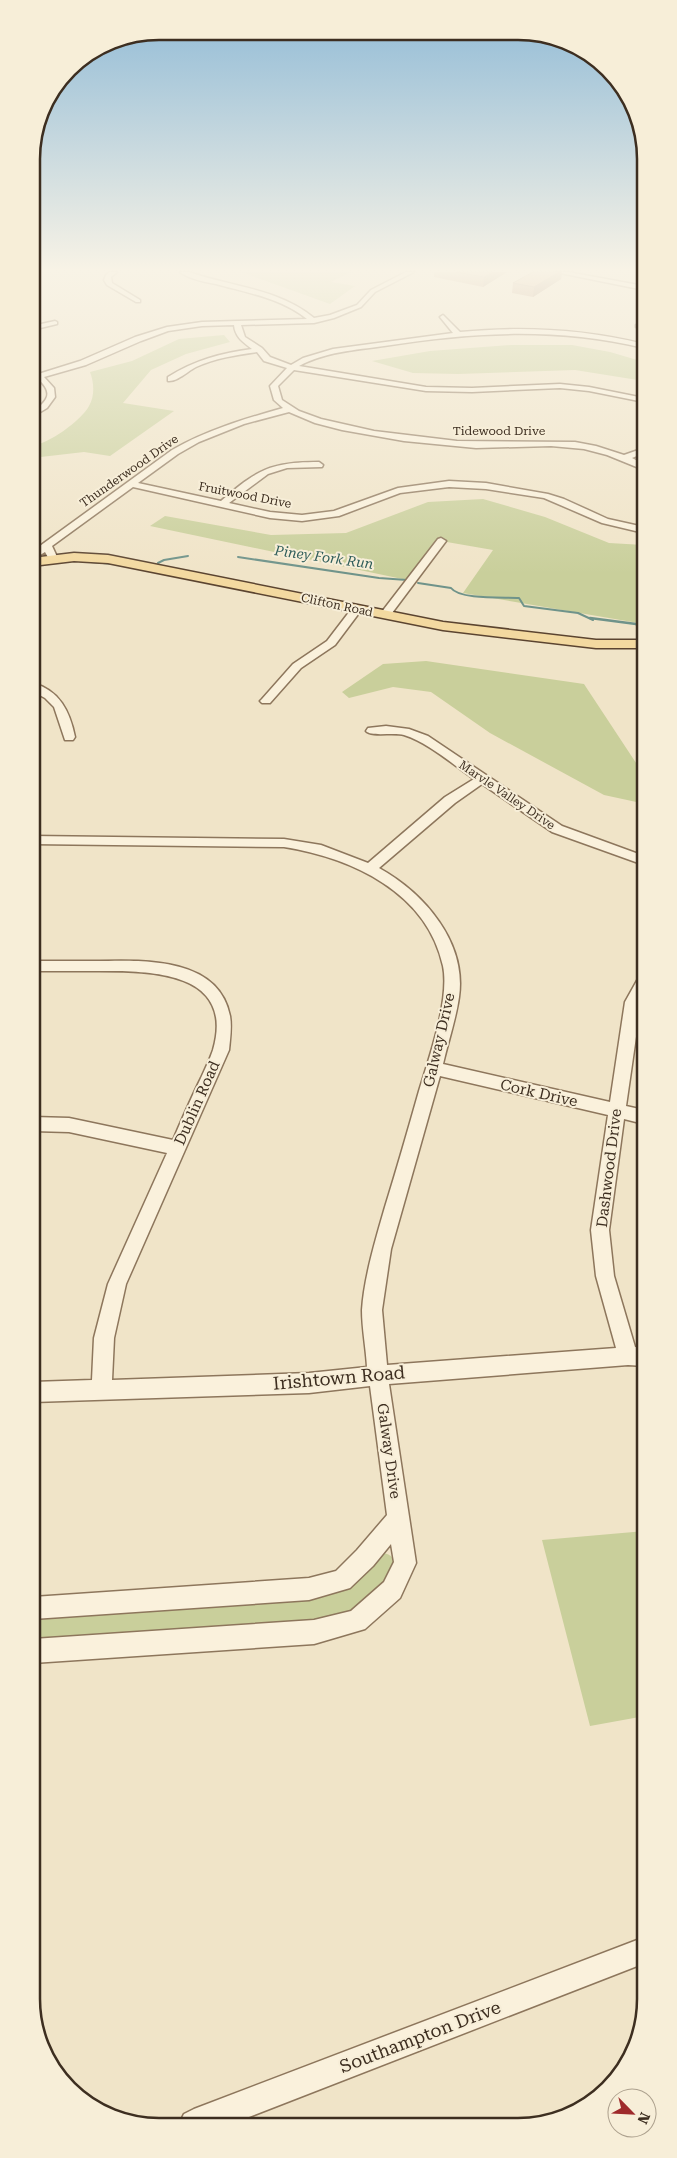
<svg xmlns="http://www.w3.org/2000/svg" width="677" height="2158" viewBox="0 0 677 2158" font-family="'Roboto Serif',serif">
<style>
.green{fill:#c9cf9b}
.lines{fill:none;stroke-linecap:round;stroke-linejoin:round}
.stream-far1{stroke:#6f938a;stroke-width:2}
.stream{stroke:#6f938a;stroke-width:2.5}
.minor-casing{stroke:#8d765c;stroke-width:3}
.major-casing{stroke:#5b4430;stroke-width:3}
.minor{fill:#faf1dc;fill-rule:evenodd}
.major{fill:#f3d9a0;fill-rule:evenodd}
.wall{fill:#b2896c}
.shaded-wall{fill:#916f58}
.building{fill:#cf9f7d;stroke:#916f58}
.labels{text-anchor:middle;stroke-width:4;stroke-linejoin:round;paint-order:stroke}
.far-street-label{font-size:12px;fill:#3d2e20;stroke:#f7eed8}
.far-water-label{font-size:14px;font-style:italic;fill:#2f5d5a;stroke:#f7eed8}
.street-label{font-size:15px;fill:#3d2e20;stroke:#f7eed8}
.near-street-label{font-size:18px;fill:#3d2e20;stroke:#f7eed8}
.rim{fill:none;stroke:#3d2e20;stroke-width:2.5}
</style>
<rect width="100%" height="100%" fill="#f0e4c8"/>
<path class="green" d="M241,272H351L331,282L355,286L330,304Z
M224,335L230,342L186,354L151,370L123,403L174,411L110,456L84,452L32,458V446C48,444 81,421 89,406C95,396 94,382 90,372L132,361L179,339Z
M511,345H572L610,352L644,362V381L575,370L458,374L413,373L372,361L430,351Z
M483,499L545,517L609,543L644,545V624L463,593L493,550L441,541L407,580L150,526L165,516L271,535L346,533L428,502Z
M426,661L584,684L644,775V791L641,803L604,795L490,733L431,692L393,687L349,698L342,692L383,664Z
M645,1531V1716L590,1726L542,1540Z
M382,1553C394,1554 396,1562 395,1573L345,1618L33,1643V1615L311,1597Z"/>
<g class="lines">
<path class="stream-far1" d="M238,557L379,578L407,580
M91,562L114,564
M158,563L164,560L188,556
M418,583L451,588C460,600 503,597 519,598L524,606L578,613L593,620"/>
<path class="stream" d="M590,618L636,624L644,633"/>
<defs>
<path id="minor" d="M110,272H117L111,277L112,283L140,300V302H136L107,285L104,280L106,275Z
M180,272H189C231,287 278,288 314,318L330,315L357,305L371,290L406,272H414L375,292L361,307L334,318L314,323L241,325L245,337L262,348L270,357L291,365L303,358L333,349L453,333L440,317L443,315L460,332C522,326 583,329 644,344V348C555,327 473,332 384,346C355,350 325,352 299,366L426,387L472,388L560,384L589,387L644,398V402L589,391L560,388L472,392L426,391L294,370L278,386L282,400L299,411L321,419L374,431L457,441L575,442L596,446L624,455L644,448V453L632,458L644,464V470L607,455L584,449L551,446L476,448L404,441L342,430L315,423L289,412L244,424L199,442L178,454L138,483L221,501C257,470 270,462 319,462L323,465L322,467L287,468L268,474L229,503L270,512L302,515L334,511L398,488L449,481L486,483L548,494L564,499L608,519L644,527V533L602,523L544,498L486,489L449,487L400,493L339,516L302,521L270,518L133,487L52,546L58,559L56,561H50L45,552L32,560V552L44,543L172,450C207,430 244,419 283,408L274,400L270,386L287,368L264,361L257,352C236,355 215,358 196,367C188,371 177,382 168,381V377C195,360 221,353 252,349C243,342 235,337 234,325L202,326L168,331L141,341L86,365L44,377L54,388L55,397L47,408L32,417V412C48,401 54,393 38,379L32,380V376L80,361L135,337L167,327L202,322L307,319C281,298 248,293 216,284C205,282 189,279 180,272Z
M555,272H568L644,286V290Z
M55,321L57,322V324L32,330V326Z
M638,324L644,325V329L636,327V325Z
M441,538L446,541L389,617H381L380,615L381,613L438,539Z
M357,606L362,609L335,645L301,668L270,703H262L260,701L262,699L293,664L327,641L353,607Z
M32,683C60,690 70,712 75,737L73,740H65L54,707L45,698L32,691Z
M386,726L409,729L428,736L562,826L644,856V865L552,832L482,784L455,803L379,868C424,893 467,942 459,997C456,1019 448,1042 443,1064L610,1102L625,1002L639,977L644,976V995L641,1002L626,1106L644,1110V1124L624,1119L609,1230L614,1276L635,1347L645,1348V1366L628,1365L389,1384L416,1563L400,1598L365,1629L314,1644L33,1663V1639L314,1620L351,1611L384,1582L394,1562L391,1544L373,1566L350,1588L309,1600L33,1619V1597L309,1578L336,1571L357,1550L387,1515L370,1386L309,1393L33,1402V1382L92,1380L94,1338L108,1284L167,1153L69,1132L33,1131V1117L69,1118L173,1140C182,1119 191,1098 201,1078C205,1069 210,1059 213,1050C236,970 148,971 97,971C76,971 54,971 32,971V961C54,961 76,961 97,961C143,960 219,957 230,1016C232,1027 230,1039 229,1050L126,1284L114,1338L112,1380L309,1373L367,1367C366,1348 362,1329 362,1310C364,1278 376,1238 385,1207C397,1168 408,1130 419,1091C429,1058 450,999 443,966C427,892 352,858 284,847L32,844V836L284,839L321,845L368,863L445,797L474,779C452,764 429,743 404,735C394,732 371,737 366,731L368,728ZM440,1076L608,1115L591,1230L596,1276L616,1348L387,1365L382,1310L391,1249Z
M645,1937V1963L231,2124H179L184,2114L194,2109Z"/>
<path id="major" d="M74,553L108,555L443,622L596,640H644V648H596L443,630L108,563L74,561L32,566V558Z"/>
</defs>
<use href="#minor" class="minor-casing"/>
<use href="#major" class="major-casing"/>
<use href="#minor" class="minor"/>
<use href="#major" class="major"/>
</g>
<path class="wall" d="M434,272H507L483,287L434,277Z
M533,272H562L561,279L533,297L512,293L513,283Z"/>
<path class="shaded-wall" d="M493,272H507L483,287L484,277Z
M559,272H562L561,279L533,297L534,287Z"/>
<path class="building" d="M456,272H493L484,277Z
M533,272H559L534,287L513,283Z"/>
<linearGradient id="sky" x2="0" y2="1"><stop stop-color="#8fbad6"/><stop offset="0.47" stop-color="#f8f3e6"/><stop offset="1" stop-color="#f8f3e6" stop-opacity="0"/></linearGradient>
<rect width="677" height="574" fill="url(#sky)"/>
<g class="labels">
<g class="far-street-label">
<text x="499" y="435">Tidewood Drive</text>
<text transform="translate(129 471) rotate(-35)" y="4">Thunderwood Drive</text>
<text transform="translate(245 495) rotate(11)" y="4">Fruitwood Drive</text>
<text transform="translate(337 605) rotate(12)" y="4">Clifton Road</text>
<text transform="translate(507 795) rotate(34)" y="4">Marvle Valley Drive</text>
</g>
<g class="far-water-label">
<text transform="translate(324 557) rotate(8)" y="5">Piney Fork Run</text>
</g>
<g class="street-label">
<text transform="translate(439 1040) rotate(-77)" y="5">Galway Drive</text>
<text transform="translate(539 1093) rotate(13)" y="5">Cork Drive</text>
<text transform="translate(197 1103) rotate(-66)" y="5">Dublin Road</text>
<text transform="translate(609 1168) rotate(-83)" y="5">Dashwood Drive</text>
<text transform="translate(389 1451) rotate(82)" y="5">Galway Drive</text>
</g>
<g class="near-street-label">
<text transform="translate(339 1378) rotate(-5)" y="6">Irishtown Road</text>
<text transform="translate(420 2037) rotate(-21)" y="6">Southampton Drive</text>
</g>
</g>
<path d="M0 0H677V2158H0ZM159 40H518A119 119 0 0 1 637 159V1999A119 119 0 0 1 518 2118H159A119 119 0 0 1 40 1999V159A119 119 0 0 1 159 40Z" fill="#f7eed8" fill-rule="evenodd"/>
<path class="rim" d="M159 40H518A119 119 0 0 1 637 159V1999A119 119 0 0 1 518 2118H159A119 119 0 0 1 40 1999V159A119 119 0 0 1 159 40Z"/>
<g transform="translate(632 2113) rotate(114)"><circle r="24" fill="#f7eed8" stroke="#ada18e"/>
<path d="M0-4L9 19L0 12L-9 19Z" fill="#9e2a2b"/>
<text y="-8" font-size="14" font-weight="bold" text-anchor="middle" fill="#3d2e20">N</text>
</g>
</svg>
